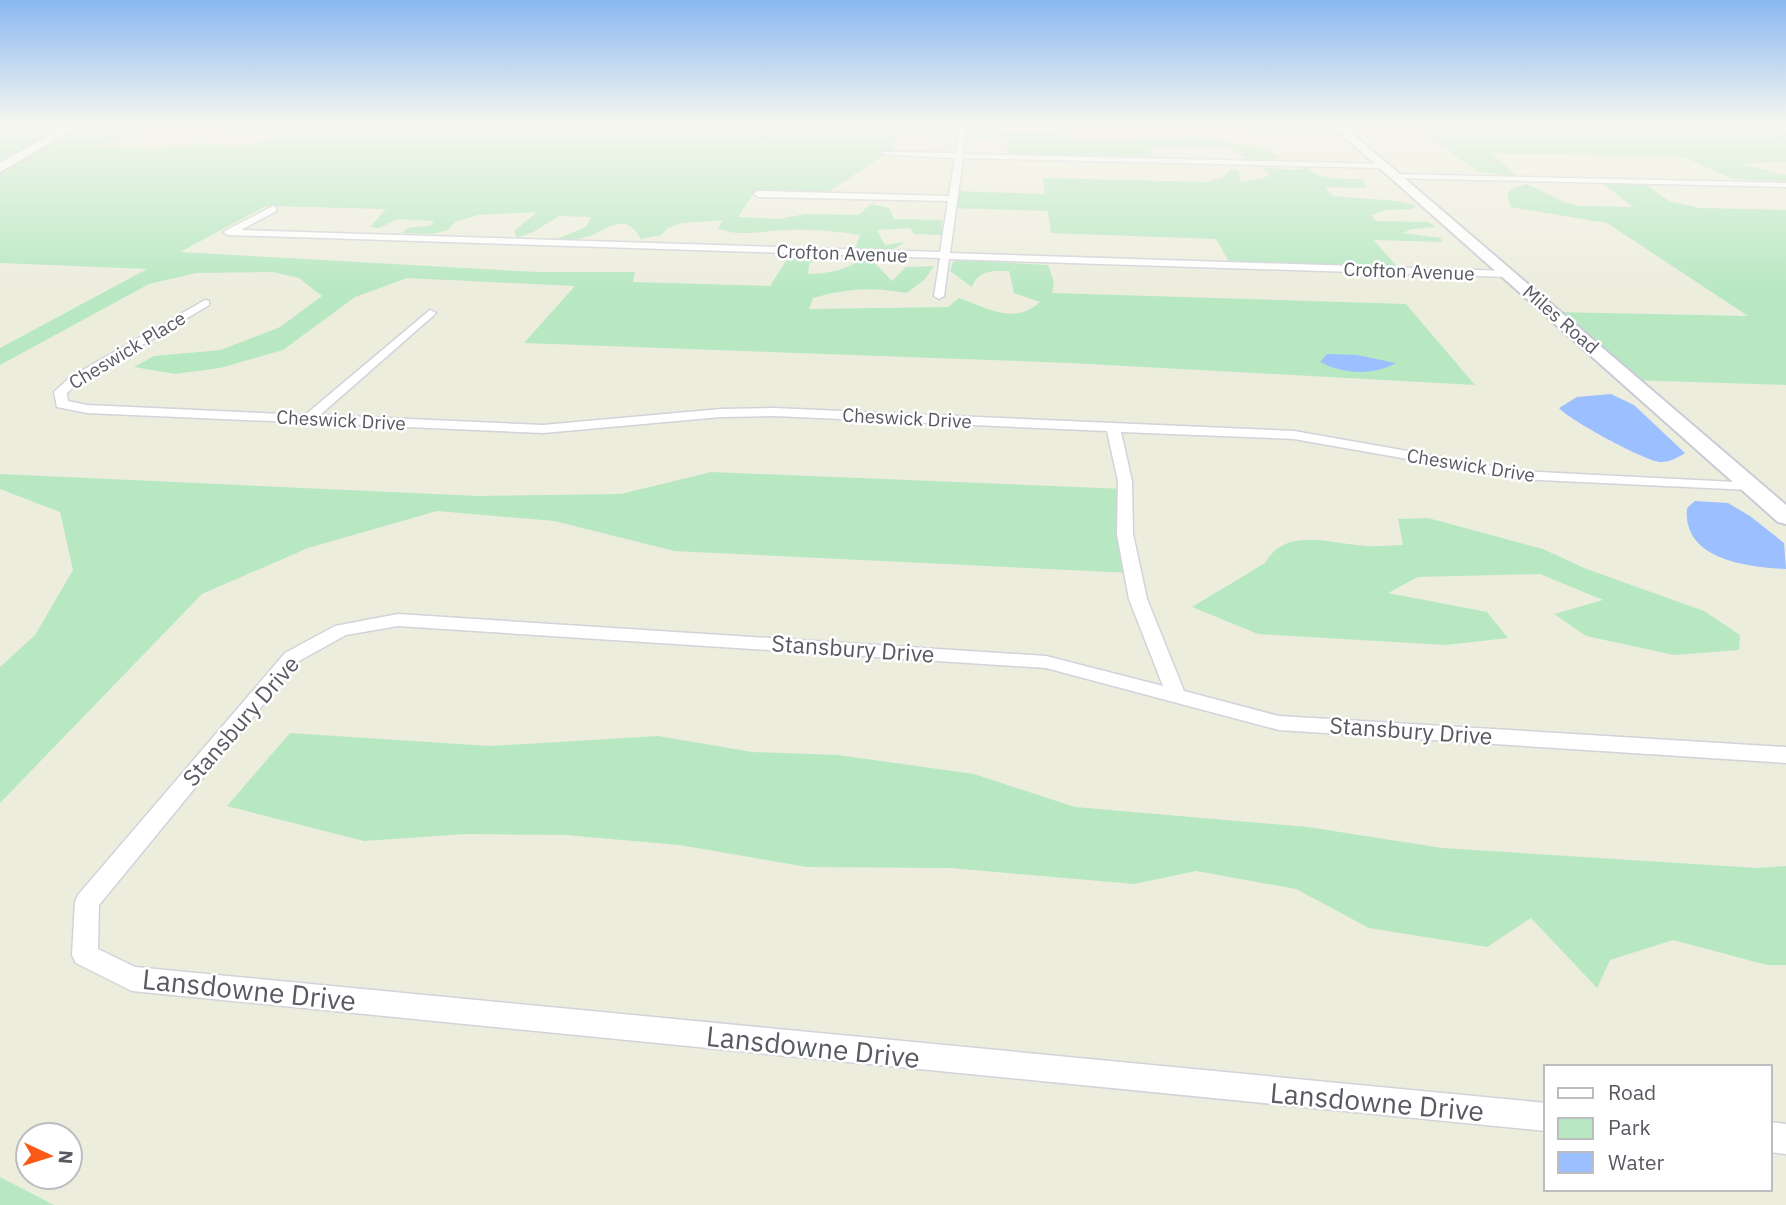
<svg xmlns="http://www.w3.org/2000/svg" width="1786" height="1205" viewBox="0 0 1786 1205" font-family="'IBM Plex Sans',sans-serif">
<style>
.green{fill:#b7e8c2}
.water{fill:#9cbfff}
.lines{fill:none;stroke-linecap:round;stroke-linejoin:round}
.street-casing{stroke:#d2d3da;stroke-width:3}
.secondary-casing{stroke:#c9cbd5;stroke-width:4}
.street{fill:#fff;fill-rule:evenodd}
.secondary{fill:#fff;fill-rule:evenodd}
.labels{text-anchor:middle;stroke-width:5;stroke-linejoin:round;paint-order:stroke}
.far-street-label{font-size:19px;fill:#585a62;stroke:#fff}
.street-label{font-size:23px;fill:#585a62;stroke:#fff}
.near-street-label{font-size:28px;fill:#585a62;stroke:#fff}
</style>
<rect width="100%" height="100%" fill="#ededde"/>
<path class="green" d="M0,124H191L143,127L116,138L151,134L96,147L162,149L202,143L240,146L266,141L274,137L243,130H219L238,127L223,125L228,124H956V138L896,135L891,155H884L822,196L753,194L738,217L778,219L806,214L858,215L871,204L889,208L894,219L942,220V235L914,234L910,228L877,230L885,245L905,242L892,250L854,251L860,235C836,231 812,229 788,230C766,230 738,238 718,228L723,220L682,223L668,228L661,235L641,239C625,210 608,230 587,237C577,240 567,239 557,239L586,227L591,217L559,216L533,232L517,238L514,231L537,212L478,215L455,222L448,230L432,234L402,233L408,228L431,225L434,221L398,219L379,228L370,227L386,209L266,206L180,252L537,272H635L633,282L770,286L789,256L816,259L809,264L808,274C832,273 848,270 867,255L892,281L906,267L934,266L925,279L907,293C870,287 849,288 813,298L809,309L948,307L959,298C985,307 1014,326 1040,302L1014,293L1009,271C993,271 978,270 972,287L950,271L953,262L960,260L1048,265L1054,282L1052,293L1406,304L1475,385L1070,363L524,343L575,286L407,278L355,297L283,350L220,368L175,374L134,367L154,356L221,350L280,327L322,296L299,278L273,272L196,273L149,284L0,365V348L147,269L0,263Z
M1412,124L1786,130V162L1742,164L1786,175V181L1733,179L1683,157L1490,153L1517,176L1478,172Z
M971,129L1054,133L1083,141L1197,137L1262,148L1283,158L1249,160L1226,147H1159L1150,149L1156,161L1007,157V139L969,140Z
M1262,167L1293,170L1307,168C1323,181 1343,179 1363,179L1366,188L1325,187L1333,196L1397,201L1416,205L1413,209L1386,210L1371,215L1376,221L1428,222L1436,227L1411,229L1403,233L1440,238L1443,242L1374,240L1400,270L1231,265L1216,239L1051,233L1048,211L951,208L953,191L1045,194L1043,178L1207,182L1224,177L1231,169L1239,171L1240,182L1260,179L1270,175Z
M1601,182L1643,183L1669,201L1699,208L1786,210V385L1629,380L1553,312L1748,316L1607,223L1510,207L1507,193L1513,188L1527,184L1564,202L1580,206L1633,207Z
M711,472L1125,489L1132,573L674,551L554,521L437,511L308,548L202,594L0,803V667L35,635L73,570L60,512L0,489V474L479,496L621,494Z
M1428,518L1543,549L1584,568L1704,611L1740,635L1739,650L1674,655L1586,636L1554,614L1603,600L1540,574L1418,577L1388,593L1487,612L1508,638L1446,645L1258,634L1192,607L1265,563C1286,526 1331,544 1365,546C1377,547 1390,545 1403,545L1398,519Z
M290,733L489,746L658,736L752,752L838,755L974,774L1075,807L1308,827L1442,848L1757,868L1786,866V965H1767L1673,940L1610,960L1597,988L1531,918L1487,947L1369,928L1296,889L1196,871L1134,884L950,868L807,867L679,845L565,835L466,834L364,841L227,806Z
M0,1177L54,1205H0Z"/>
<path class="water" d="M1327,354L1357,355L1396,363C1373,376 1343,374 1320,362Z
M1611,394L1634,405L1685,453C1679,457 1668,463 1660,462C1645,461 1569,420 1559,408L1577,397Z
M1695,501L1728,503L1750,516L1784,543L1786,569C1748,567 1682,560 1687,508Z"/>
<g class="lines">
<defs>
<path id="street" d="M196,124H204L190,130V128Z
M961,124H967L963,154L1383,164L1387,166L1383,168L963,158L950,253L1507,271L1512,274L1507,277L949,259L944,296L939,299L934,296L940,258L228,235L223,232L273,206L276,207V211L241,230L940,252L948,201L758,197L754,194L758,191L949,196L955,158L881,154L885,152L956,153Z
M1064,124H1167L1345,130L1341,132Z
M1394,174L1786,183V187L1391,178Z
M205,300L209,301V305L77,384L67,393L68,401L87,405L305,415L430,310L436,313L434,315L320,415L543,425L721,409L774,408L1294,431L1521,471L1755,483L1757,486L1755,489L1750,490L1521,479L1294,439L1121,432L1132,481L1133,534L1147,599L1184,691L1279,716L1786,747V763L1279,730L1046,668L398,626L346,635L299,661L99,905L98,949L135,967L1546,1103V1131L132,991L76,963L72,955L75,902L78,895L285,653L335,626L398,614L1046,656L1163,686L1129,599L1117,534L1118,481L1107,431L774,416L721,417L543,433L87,413L57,407L54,392L69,378Z
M1770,1122L1786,1124V1154L1770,1152Z"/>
<path id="secondary" d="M69,124H82L0,172V163Z
M1330,124H1341L1786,505V524L1778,522Z"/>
</defs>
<use href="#street" class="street-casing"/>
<use href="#secondary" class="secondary-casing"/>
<use href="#street" class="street"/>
<use href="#secondary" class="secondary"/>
</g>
<linearGradient id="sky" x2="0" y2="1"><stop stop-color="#89b8f1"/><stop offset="0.42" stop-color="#f7f7f0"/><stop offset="1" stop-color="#f7f7f0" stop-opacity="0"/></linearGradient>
<rect width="1786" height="293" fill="url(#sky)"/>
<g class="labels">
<g class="far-street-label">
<text transform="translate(842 253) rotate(2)" y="7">Crofton Avenue</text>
<text transform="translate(1409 271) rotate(2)" y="7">Crofton Avenue</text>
<text transform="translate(1561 319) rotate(41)" y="7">Miles Road</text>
<text transform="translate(127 350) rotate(-31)" y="7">Cheswick Place</text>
<text transform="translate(907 418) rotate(3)" y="7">Cheswick Drive</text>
<text transform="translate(341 420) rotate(3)" y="7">Cheswick Drive</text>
<text transform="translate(1471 465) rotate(9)" y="7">Cheswick Drive</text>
</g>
<g class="street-label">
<text transform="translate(853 649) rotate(4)" y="8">Stansbury Drive</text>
<text transform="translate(241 721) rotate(-49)" y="8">Stansbury Drive</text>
<text transform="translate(1411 731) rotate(4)" y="8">Stansbury Drive</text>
</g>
<g class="near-street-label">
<text transform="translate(249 990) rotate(6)" y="10">Lansdowne Drive</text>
<text transform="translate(813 1047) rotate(6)" y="10">Lansdowne Drive</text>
<text transform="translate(1377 1102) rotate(5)" y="10">Lansdowne Drive</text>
</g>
</g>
<rect x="1544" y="1065" width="228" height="126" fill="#ffffff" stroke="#bcbdc0" stroke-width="2"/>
<rect x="1558" y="1088" width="35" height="10" fill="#ffffff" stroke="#bcbdc0" stroke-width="2"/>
<text x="1608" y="1100" font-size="21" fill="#585a62">Road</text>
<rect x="1558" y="1118" width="35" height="21" fill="#b7e8c2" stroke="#bcbdc0" stroke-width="2"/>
<text x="1608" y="1135" font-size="21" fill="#585a62">Park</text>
<rect x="1558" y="1152" width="35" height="21" fill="#9cbfff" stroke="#bcbdc0" stroke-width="2"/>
<text x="1608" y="1170" font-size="21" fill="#585a62">Water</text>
<g transform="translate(49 1156) rotate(94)"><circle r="33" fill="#ffffff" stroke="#bcbdc0" stroke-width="2"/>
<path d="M0-5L12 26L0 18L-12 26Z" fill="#fa5917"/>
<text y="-10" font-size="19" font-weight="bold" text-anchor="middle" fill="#585a62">N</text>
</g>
</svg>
